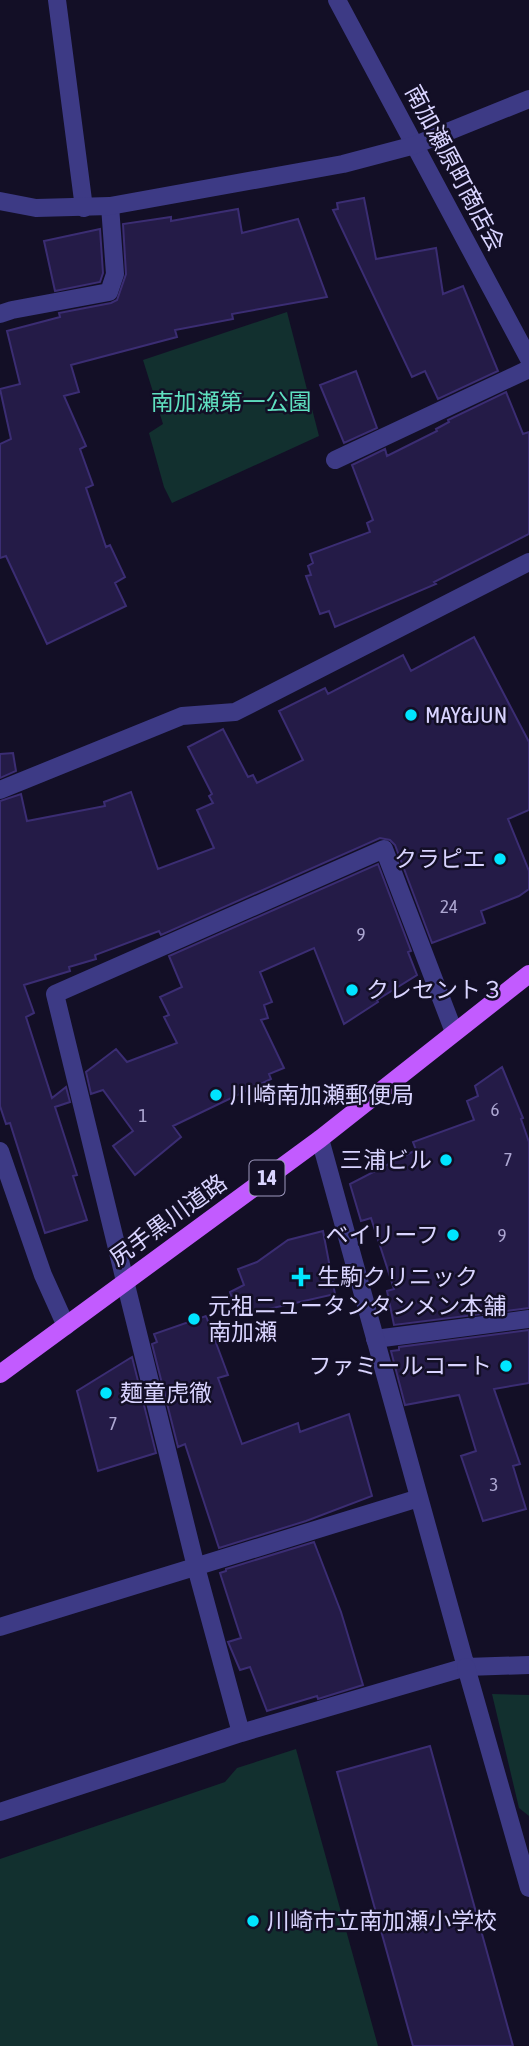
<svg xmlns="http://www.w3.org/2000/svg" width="529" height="2046" viewBox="0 0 529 2046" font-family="'Asap Condensed','Noto Sans JP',sans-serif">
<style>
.green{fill:#12302f}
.building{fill:#241b47;stroke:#3b2d73;stroke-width:2}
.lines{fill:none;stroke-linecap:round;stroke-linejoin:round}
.service{stroke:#3d3a85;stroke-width:18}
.minor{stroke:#3d3a85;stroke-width:18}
.tertiary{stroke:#3d3a85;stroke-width:18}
.primary{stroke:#c25bff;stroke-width:18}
.poi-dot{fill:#00e5ff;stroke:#130f26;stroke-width:2.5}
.labels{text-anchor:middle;stroke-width:5;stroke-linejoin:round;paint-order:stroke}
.number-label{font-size:19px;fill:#aca6d1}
.shield{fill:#130f26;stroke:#9e99be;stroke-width:2}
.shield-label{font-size:21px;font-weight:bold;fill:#d9d4ff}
.street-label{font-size:23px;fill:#d9d4ff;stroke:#130f26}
.park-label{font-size:23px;fill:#5fe0c0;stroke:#130f26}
.poi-label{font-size:23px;fill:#d9d4ff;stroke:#130f26;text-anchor:start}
</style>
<rect width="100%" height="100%" fill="#130f26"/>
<path class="green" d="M287,312L319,436L172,503L164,487L149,433L163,424L143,360Z
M492,1694L529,1695V1816L519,1808Z
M296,1749L378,2046H0V1859L225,1782L237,1768Z"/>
<path class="building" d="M364,198L376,259L436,248L443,294L463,286L498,371L438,399L425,371L412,377L333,210L338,209L337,203Z
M238,209L242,233L298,219L327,297L232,314L233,319L175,330L177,337L71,365L79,392L64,396L86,446L80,449L93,485L86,488L106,547L110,545L125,577L115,583L126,606L47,644L6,556L0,558V444L11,439L0,389L20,384L7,331L60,317L59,313L111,303L117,300L126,274L123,224L171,217V221Z
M100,229L103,273L100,282L55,291L44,241Z
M356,371L377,428L344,443L320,385Z
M506,392L523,434L529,432V534L434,582L436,584L335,627L329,611L320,614L306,576L311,575L308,566L313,563L310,554L370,532L367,523L373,520L352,465L385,449L387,456L437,431L436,429L449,422L448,420Z
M474,637L529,742V810L508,819L529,871V889L519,896L481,911L485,923L432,943L395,845L390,840L380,838L161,935L159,931L95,955L96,959L69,967L70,971L24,985L34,1013L26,1017L52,1098L66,1087L70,1102L55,1107L77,1175L73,1176L87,1220L45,1233L10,1123L6,1124L0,1106V801L21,794L27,821L105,806L104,802L131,792L158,869L214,848L197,810L213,803L209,796L212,794L188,747L223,729L248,777L253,775L257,783L303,760L279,711L325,688L328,694L403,655L411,671Z
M13,753L16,771L0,778V754Z
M378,864L411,951L408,952L417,975L377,1000L378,1002L344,1024L314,948L260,972L272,1002L264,1005L268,1018L261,1020L284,1068L269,1074L271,1079L173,1126L181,1137L135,1175L113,1146L133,1131L103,1090L91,1094L86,1072L116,1049L127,1062L177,1043L164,1017L169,1015L160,997L182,987L169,956Z
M502,1067L523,1118L521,1119L529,1142V1308L394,1325L387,1291L394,1289L371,1218L361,1221L350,1184L416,1150L413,1142L474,1120L467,1101L478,1096L475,1086Z
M323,1231L335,1294L237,1316L230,1292L244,1285L238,1269L257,1262L288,1240Z
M206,1316L228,1375L218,1378L242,1444L298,1423L300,1432L349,1414L372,1496L306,1521L219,1548L185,1444L178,1447L152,1344L157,1342L154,1334Z
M529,1330V1383L494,1389L520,1464L513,1466L526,1509L483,1521L461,1456L476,1451L459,1395L405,1405L391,1351L399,1350V1347Z
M132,1357L156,1453L98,1471L77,1391Z
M314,1542L341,1612L363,1685L318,1699L317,1696L267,1711L250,1667L240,1670L228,1642L241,1638L220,1573L226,1571V1569Z
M430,1746L513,2046H413L337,1772Z"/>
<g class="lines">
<path class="service" d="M57,0L84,208
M0,314L12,310L109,292L115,274L110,206
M125,1281L55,994L384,849L454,1032
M375,1339L529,1319"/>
<path class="minor" d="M337,0L529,359
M335,460L529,369
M0,790L182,716L235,712L529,562
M320,1139L466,1667
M0,1151L43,1275L66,1326
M125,1281L196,1567L241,1733
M0,1627L419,1498
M0,1812L241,1733L466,1667L529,1665"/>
<path class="tertiary" d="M0,201L36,208L110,206L343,164L415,145L529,99
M466,1667L529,1888"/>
<path class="primary" d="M0,1374L320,1139L529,974"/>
</g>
<g class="poi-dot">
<circle cx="411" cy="715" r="7"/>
<circle cx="500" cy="859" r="7"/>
<circle cx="352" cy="990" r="7"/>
<circle cx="216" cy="1095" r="7"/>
<circle cx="446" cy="1160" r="7"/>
<circle cx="453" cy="1235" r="7"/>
<path d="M297.5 1266.5h7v7h7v7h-7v7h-7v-7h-7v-7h7z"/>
<circle cx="194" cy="1319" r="7"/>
<circle cx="506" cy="1366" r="7"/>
<circle cx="106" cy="1393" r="7"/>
<circle cx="253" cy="1921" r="7"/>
</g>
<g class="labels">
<g class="number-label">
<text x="449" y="913">24</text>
<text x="361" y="941">9</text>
<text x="495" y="1116">6</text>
<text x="143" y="1122">1</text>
<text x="508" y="1166">7</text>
<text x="502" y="1242">9</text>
<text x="113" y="1430">7</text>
<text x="494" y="1491">3</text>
</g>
<rect class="shield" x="249.5" y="1160.5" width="35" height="35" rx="5"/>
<g class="shield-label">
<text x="267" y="1185">14</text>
</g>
<g class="street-label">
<text transform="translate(455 168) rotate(62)" y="8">南加瀬原町商店会</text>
<text transform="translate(168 1220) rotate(-36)" y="8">尻手黒川道路</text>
</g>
<g class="park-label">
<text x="231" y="410">南加瀬第一公園</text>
</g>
<g class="poi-label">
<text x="425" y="723">MAY&amp;JUN</text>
<text x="486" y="867" text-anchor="end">クラピエ</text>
<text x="366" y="998">クレセント３</text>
<text x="230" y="1103">川崎南加瀬郵便局</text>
<text x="432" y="1168" text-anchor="end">三浦ビル</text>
<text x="439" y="1243" text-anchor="end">ベイリーフ</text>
<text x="317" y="1285">生駒クリニック</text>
<text x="208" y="1314">元祖ニュータンタンメン本舗<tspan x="208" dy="26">南加瀬</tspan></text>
<text x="492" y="1374" text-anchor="end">ファミールコート</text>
<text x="120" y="1401">麺童虎徹</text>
<text x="267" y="1929">川崎市立南加瀬小学校</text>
</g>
</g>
</svg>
